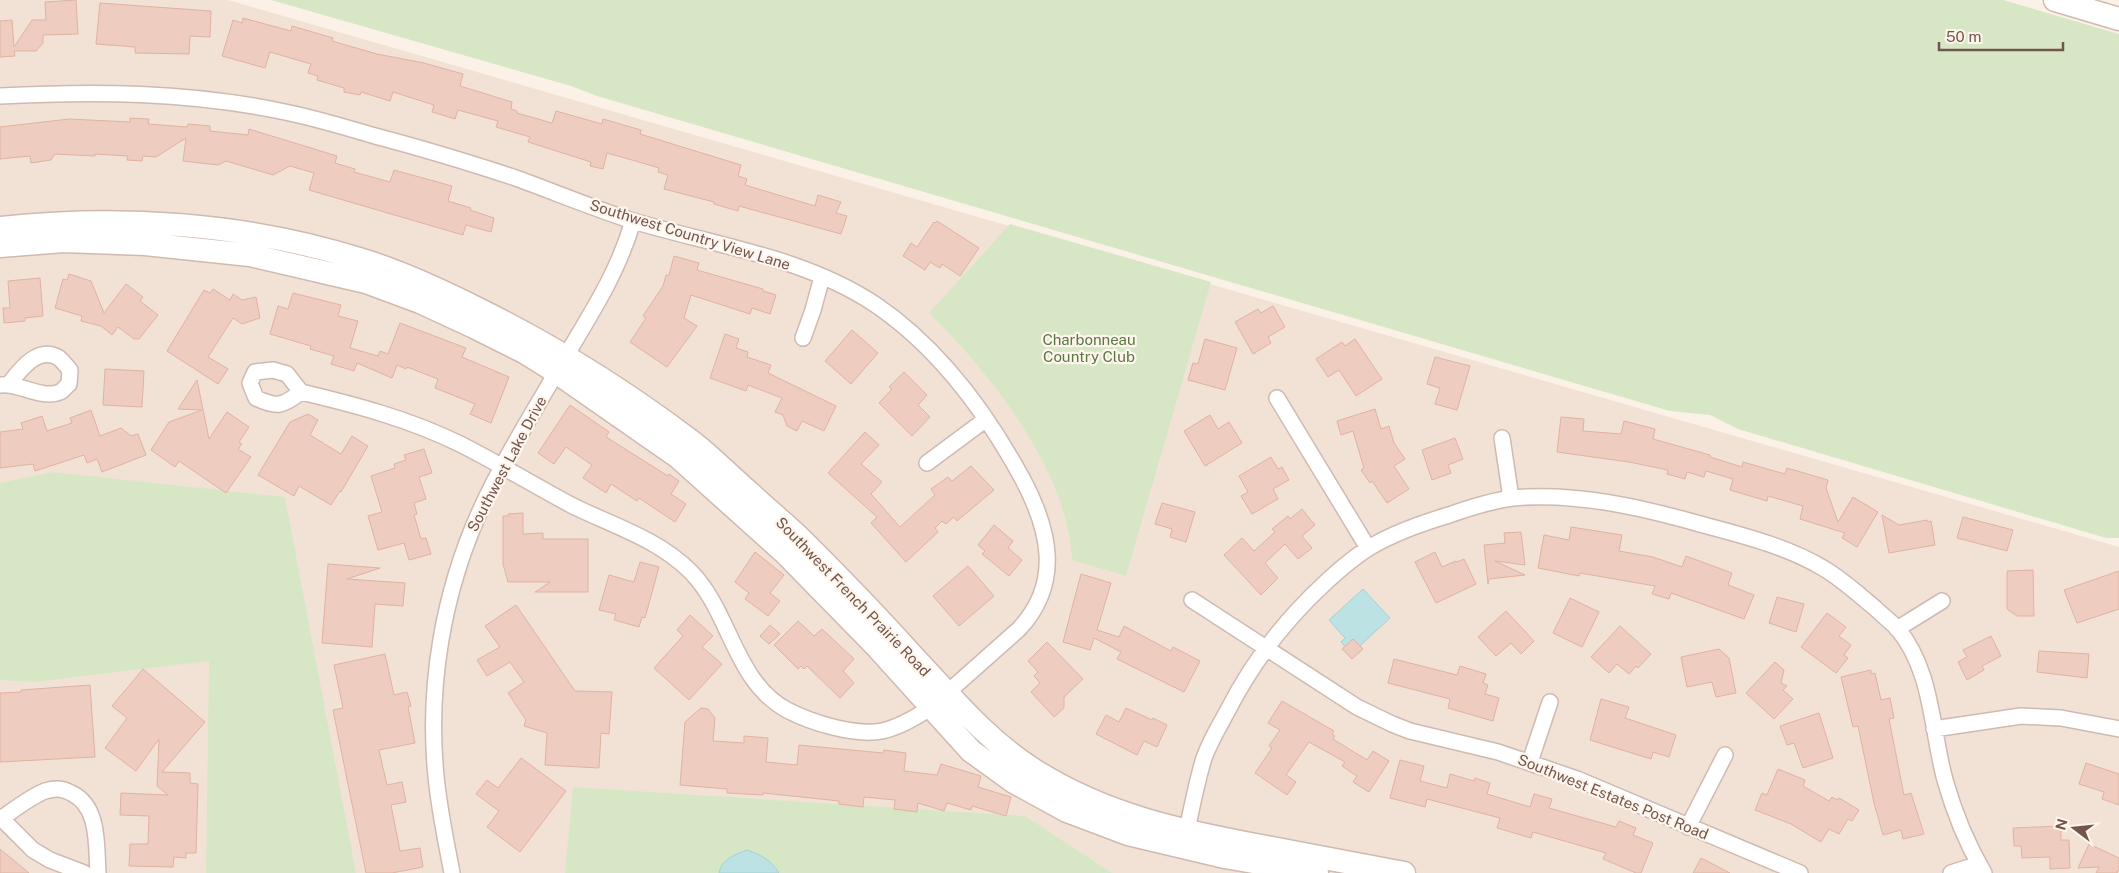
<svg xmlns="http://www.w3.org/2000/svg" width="2119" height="873" viewBox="0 0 2119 873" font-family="'Public Sans',sans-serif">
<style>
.residential{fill:#f2e2d5}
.green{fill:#d7e7c6}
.water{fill:#bce2e3;stroke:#a3d2d4}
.building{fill:#eecdc0;stroke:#e0b2a1}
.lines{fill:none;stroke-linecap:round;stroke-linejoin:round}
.street-casing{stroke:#cebab0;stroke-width:18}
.secondary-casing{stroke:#d0b9ae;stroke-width:25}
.street{stroke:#fff;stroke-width:15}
.secondary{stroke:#fff;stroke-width:22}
.labels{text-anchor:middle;stroke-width:4.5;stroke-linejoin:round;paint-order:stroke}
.street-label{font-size:15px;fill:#72564d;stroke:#fef5ec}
.park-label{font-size:15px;fill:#5a7845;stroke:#fef5ec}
</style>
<rect width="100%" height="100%" fill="#fbf1e6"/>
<path class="residential" d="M0,0H228L2119,547V873H0Z"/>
<path class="green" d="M271,0H2003L2119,34V538H2106L1738,429L1710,415L1670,411L597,96L571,86Z
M1010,224L1211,282L1126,576L1072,560C1069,473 990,372 929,313Z
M53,472L285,497L356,873H206L209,661L34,682L0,680V483Z
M573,787L1025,816L1112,873H565Z"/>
<path class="water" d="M1363,589L1390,618L1351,654L1341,642L1345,638L1329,620Z
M747,850C761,855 770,859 779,873H719C721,860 735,854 747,850Z"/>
<path class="building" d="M76,0L78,34L43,35V43L36,51H14L15,56L0,57V21L12,20L14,47L32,20H46L45,2Z
M100,3L211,11L210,37L190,36L189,54L135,53V47L96,44Z
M243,18L291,31L292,26L333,38L332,41L377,54L424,63L463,74L460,86L512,102L511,109L517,111V113L552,123L556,111L602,124L603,119L641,130L640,134L741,165L738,176L747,179L745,185L815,206L818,195L841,202L836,213L847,216L841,234L739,206L738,211L714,204V202L664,189L668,175L658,172L659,168L632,160L607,153L603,169L590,166L591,162L528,142L530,137L496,127L498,121L458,110L455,119L432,112L434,105L393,92L390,101L361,92L360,95L344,92V88L317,80L318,76L308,73L311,64L270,52L265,68L222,56L233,20L242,23Z
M130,118L149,119L148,124L187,127L188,124L210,126V131L248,135L249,129L337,156L335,163L355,169L354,172L390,182L394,170L452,186L448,201L471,208L470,210L494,218L491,232L466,225L463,235L309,190L314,173L290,166L273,175L226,161L218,165L183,161L186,138L156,157L143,156L142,161L127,160L128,156L95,154V156L55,154L51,160L31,163L30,156L0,159V127L69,119L130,122Z
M937,221L979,248L960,276L942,264L940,268L930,262L925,270L903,256L911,243L917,247L934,222L935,223Z
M674,256L699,263L697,270L763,289V291L776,295L770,314L752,308L750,314L691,295L684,318L697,326L667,367L630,342L646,318L643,316L663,286L666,275H669Z
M69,274L91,281L104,313L126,284L143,297L140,301L158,315L139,339H134L118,327L112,335L101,326L81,321L82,316L55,308L63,279L67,280Z
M40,278L43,316L25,318V321L4,323L3,308H10L8,281Z
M213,289L230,300L233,294L242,300L256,297L260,318L242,324L233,318L208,357L228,369L218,384L167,351L204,290L210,293Z
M293,293L341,305L338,316L358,321L350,348L378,356L380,351L388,354L400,323L466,348L462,357L509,377L491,423L470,414L475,404L435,388L438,379L407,367L406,369L397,365L392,378L357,363L354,371L331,364L334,356L310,349L311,346L270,334L278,306L288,309Z
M1273,306L1285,327L1268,337L1271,343L1253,354L1235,322L1258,309L1261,313Z
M852,330L878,353L851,384L825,361Z
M725,334L739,339L736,348L748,352L747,357L771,365L768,373L836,406L824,431L802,421L797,431L787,426L783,415L775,412L782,398L748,385L746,391L710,378Z
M1205,339L1237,348L1225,390L1188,380L1193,363L1198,364Z
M1355,339L1382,379L1356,396L1339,370L1328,377L1316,359L1342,342L1345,346Z
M1435,357L1470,366L1457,410L1435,404L1440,388L1427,384Z
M105,369L144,371L142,407L103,405Z
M904,372L927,395L918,405L930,417L912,436L879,403L892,389L889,387Z
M197,380L209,439L227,412L249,427L239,442L242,444L238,449L251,457L226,493L179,461L175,467L151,450L169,422L202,410L178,409Z
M570,405L609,432L606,437L668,476L669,474L679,481L671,494L686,504L675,522L639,498L637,501L611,484L606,493L583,478L592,465L566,447L554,464L538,453Z
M1375,409L1381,429L1389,426L1394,443L1405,459L1394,466L1409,489L1387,503L1372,481L1370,483L1361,470L1364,468L1353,431L1341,435L1337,421Z
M91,410L100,436L121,428L131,436L138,434L146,455L102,472L97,459L87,463L84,455L35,471L33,464L0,468V432L23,429L21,423L42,416L47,431L72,423L70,418Z
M308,414L318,420L310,435L341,454L352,436L368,446L341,492L340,491L331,505L299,486L294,496L258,475L290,422Z
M1210,415L1218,429L1229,422L1242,443L1205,466L1184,431Z
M1561,417L1584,419L1583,431L1621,434L1624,421L1655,429L1653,439L1710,455V457L1742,467L1743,462L1785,474L1787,468L1828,480L1826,488L1838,522L1853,497L1878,512L1857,547L1842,538L1845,533L1800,519L1803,506L1768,496L1767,501L1730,490L1733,479L1706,471L1704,477L1687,472L1685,479L1667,474L1668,470L1629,462L1557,452Z
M865,432L879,445L861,464L882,482L871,494L900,527L935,495L931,489L948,477L952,481L971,466L994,490L957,521L954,517L946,524L942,521L935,528L938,532L906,562L871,523L877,517L828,473Z
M1455,438L1463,459L1448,465L1451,473L1432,480L1422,450Z
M424,449L432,473L419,477L426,499L414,503L417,514L414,515L421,539L426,538L431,554L409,560L404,543L378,550L368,516L382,512L371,476L395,468L394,464L406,460L404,455Z
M1271,457L1278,469L1282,467L1289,480L1273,489L1278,499L1252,514L1241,496L1248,492L1239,476Z
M1162,503L1195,512L1186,542L1170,537L1172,529L1155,524Z
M1302,509L1315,525L1302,536L1312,548L1298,559L1285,544L1265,563L1278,578L1261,595L1224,555L1242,538L1254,551L1275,532L1272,529L1288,516L1290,519Z
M523,513V534L543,533V539H588V592H535L550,582H508L503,564V516H508V514Z
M1882,515L1899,525L1927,520L1928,522L1931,521L1935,545L1889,553Z
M1963,517L2013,530L2007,551L1957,538Z
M994,525L1013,541L1008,548L1022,560L1009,576L982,554L985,551L978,545Z
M1571,527L1622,535L1619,551L1653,557L1682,567L1686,556L1732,573L1728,585L1754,595L1744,619L1671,593L1669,599L1652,594L1655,586L1580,573L1579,576L1538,568L1544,535L1569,540Z
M1521,532L1525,565L1495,561L1525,575L1489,579L1488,584L1484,545L1505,543L1504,533Z
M755,552L784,575L770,593L780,601L768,616L745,599L749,593L735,582Z
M1435,552L1442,567L1456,561L1457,562L1464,559L1476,584L1436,603L1415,562Z
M640,562L659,567L645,618L642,617L639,627L614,620L616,614L599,610L609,575L634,582Z
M328,564L380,568L347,579L405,583L403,606L375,604L372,647L322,643Z
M968,566L994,596L959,626L933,596Z
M2033,570L2034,616H2017L2007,609V571Z
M2119,571V609L2077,623L2064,590Z
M1081,574L1111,583L1097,630L1119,637L1124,626L1171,651L1173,647L1200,661L1184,692L1117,659L1121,652L1094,638L1090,650L1063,642Z
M1777,597L1804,604L1796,632L1769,623Z
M1570,598L1599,612L1582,647L1553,633Z
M516,605L575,691L612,692L609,734L601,733L599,768L545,765L547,733L524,726L526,720L508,693L524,682L510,662L487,676L477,660L500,647L485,626Z
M1506,611L1534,641L1521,654L1511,643L1496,656L1478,637Z
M1827,613L1846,627L1839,636L1851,645L1844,655L1848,658L1836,673L1801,647Z
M690,615L713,636L702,647L722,664L689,700L654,668L683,636L677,630Z
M798,621L814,636L822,629L854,659L843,671L854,683L840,698L807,666L804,669L801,666L798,669L774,645Z
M770,625L780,634L769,644L760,636Z
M1620,626L1651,654L1638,668L1636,666L1629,674L1617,664L1609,673L1591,657Z
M1991,636L2001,656L1982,666L1984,670L1967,680L1958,662L1967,657L1963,650Z
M1353,639L1363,649L1352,659L1342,649Z
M1047,642L1083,679L1064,697V708L1054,717L1031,692L1040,683L1034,676L1038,672L1028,661Z
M1719,649L1729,658L1736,693L1716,697L1712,682L1687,687L1681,657Z
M2039,651L2089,654L2087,678L2037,672Z
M385,654L394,695L407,692L411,706L408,707L415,743L379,750L387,785L402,782L406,802L391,805L400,851L420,848L423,867L392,873H366L333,710L343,708L334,665Z
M1394,659L1457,675L1460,666L1486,674L1483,683L1488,685L1485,694L1499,698L1493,721L1448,708L1450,699L1388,683Z
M1775,662L1784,670L1781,683L1787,686L1783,690L1793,699L1774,719L1746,693Z
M143,669L205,722L162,772L190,773V783L198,784L196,853H186V858L174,857L173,867L129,866L130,844H148L149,816L120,815L121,793L168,795L157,786L159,739L136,771L105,748L127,718L112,706Z
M1871,670V674L1875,673L1881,700L1890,698L1894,718L1889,719L1904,795L1911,793L1924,834L1903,839L1901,830L1883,835L1874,803L1858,726L1853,727L1841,677Z
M90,685L95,757L0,762V693L21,692V690Z
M1601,699L1629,707L1625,718L1676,735L1669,757L1653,752L1651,759L1590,740Z
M1282,701L1334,731L1332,734L1335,736L1333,739L1367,760L1373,751L1389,761L1369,792L1353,782L1357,776L1342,766L1345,762L1309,742L1286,775L1296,782L1287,795L1255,773L1272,748L1269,746L1280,730L1268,723Z
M701,708L708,709L715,718L713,741L744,743V736L768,738L766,762L797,765L799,745L883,753L884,750L906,753L904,771L937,775L941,764L981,776L978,787L1011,797L1006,816L972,806L971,810L947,803L944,811L918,803L917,812L894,809L895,800L864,797L863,807L839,804V801L763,793V795L727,793V789L680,785L685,722Z
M1126,708L1152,720L1153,718L1167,725L1157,747L1144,741L1137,755L1096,734L1106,715L1119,722Z
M1819,713L1833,758L1803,768L1794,743L1787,745L1780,726Z
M521,758L566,791L520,852L487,827L499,811L476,794L487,780L498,788Z
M1400,760L1424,766L1420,781L1447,788L1450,774L1474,781L1475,778L1490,783L1487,794L1530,807L1534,794L1552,799L1549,808L1616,827L1619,821L1636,828L1633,835L1653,843L1641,873H1636L1603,859L1606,853L1533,832L1531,838L1497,828L1500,818L1427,799L1425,807L1390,798Z
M2086,763L2119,774V805L2102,799L2104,792L2079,784Z
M1778,769L1805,780L1803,786L1829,801L1832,797L1837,800L1839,798L1859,810L1852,821L1848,819L1839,834L1829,829L1821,842L1791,824L1755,810L1762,793L1767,795Z
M2061,826V840H2069L2070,868L2050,869V857L2022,858L2021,846H2014L2013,828Z
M2089,844L2119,858V868L2117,873H2096L2099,867L2078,868Z
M0,849L29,873H0Z
M1701,858L1730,873H1693Z"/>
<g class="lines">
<defs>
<path id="street" d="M0,96C94,91 188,92 280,111C312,117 344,127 375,136C421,148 467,162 513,177C552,191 590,207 630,220C711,245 803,256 876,305C939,348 986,412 1022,478C1050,530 1062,583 1019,629L930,708C915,718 900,727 882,731C855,736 812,723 787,710C734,681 731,613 691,572C658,539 614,526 573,506C535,486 498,463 460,444C409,419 356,405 301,392
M803,338L813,310L822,277
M273,370L287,374L301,392C283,406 277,408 256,398L250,383L255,372Z
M0,385C18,382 42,400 60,392C63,391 66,386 69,384L70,370C66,366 63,361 59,358C38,345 20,370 9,384
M1277,398L1368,548
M1502,438L1511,498
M927,463L985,420
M1192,600L1357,707L1392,724L1410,731L1498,752L1577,779L1800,873
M1897,629L1942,601
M1934,729L2021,716L2061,718L2119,729
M1530,762L1550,702
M0,817L33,850L50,860L84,873
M2,818C15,809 30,797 45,791C55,788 62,788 71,793C100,806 96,846 98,873
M1688,827L1725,755
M1185,839C1191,812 1196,784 1204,758C1210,741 1220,725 1228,710C1253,661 1285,620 1325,583C1339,570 1355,556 1372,546C1396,532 1422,523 1449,515C1469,508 1491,501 1512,498C1575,492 1640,507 1700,524C1741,535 1786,546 1823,568C1842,579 1858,594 1875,608C1882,615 1890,621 1897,628C1933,671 1931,729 1945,780C1954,812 1967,844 1984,873
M452,873C446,841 439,809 436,776C427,687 443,593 480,511C500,467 525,426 549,385C580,329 615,283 633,221
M1951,873L1979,864"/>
<path id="secondary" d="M2055,0L2119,19
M0,228C119,215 244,223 359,259C403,272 445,292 486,313C558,349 626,392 691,441C712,457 731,477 751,494C769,511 788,526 805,543C841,579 877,616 911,654C950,695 985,739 1034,770C1105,815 1180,831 1261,846C1309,855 1357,864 1404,873
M0,246L64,241L145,244L250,255L366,282L420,302L474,327L524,352L556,372L678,457L786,554L877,647L971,751L1014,782L1067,811L1128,834L1225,857L1317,873"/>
</defs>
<use href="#street" class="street-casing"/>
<use href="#secondary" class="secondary-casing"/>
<use href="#street" class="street"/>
<use href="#secondary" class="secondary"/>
</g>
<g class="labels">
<g class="street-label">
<text transform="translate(690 235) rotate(17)" y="5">Southwest Country View Lane</text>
<text transform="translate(507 464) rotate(-62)" y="5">Southwest Lake Drive</text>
<text transform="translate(853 597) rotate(46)" y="5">Southwest French Prairie Road</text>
<text transform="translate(1613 797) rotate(22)" y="5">Southwest Estates Post Road</text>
</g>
<g class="park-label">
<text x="1089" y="345">Charbonneau<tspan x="1089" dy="17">Country Club</tspan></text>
</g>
</g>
<g transform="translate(2074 828) rotate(286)" stroke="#fef5ec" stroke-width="4" paint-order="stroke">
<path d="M0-4L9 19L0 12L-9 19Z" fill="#72564d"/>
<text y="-8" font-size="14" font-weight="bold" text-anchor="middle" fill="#72564d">N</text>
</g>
<path d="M1939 42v8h124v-8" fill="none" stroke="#72564d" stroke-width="2.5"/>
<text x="1946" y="42" font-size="15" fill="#72564d" stroke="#fef5ec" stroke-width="4" paint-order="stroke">50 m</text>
</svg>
